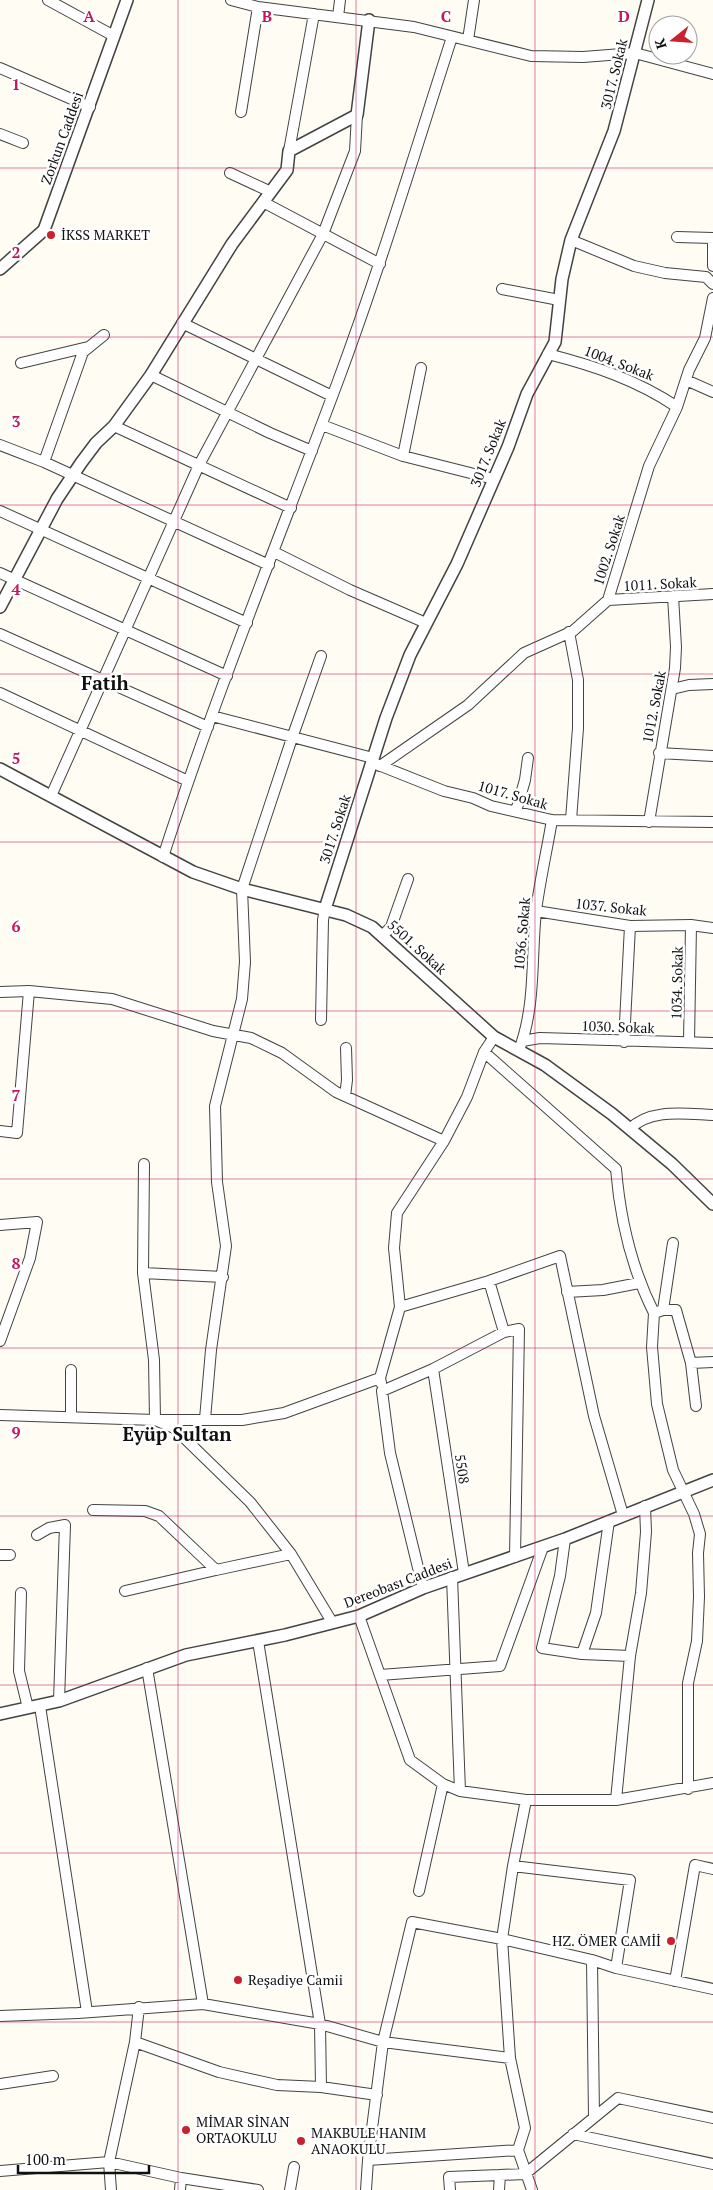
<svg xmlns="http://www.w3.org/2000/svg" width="713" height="2190" viewBox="0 0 713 2190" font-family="'PT Serif',serif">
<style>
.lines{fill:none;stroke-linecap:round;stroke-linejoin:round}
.minor-casing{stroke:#434343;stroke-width:12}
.tertiary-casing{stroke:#434343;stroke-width:14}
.minor{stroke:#fff;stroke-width:10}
.tertiary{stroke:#fff;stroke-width:11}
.grid{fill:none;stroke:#c2185b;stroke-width:1;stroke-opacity:0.55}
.poi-dot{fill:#c7222e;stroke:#fff;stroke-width:2}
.labels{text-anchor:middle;stroke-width:5;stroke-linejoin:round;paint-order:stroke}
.street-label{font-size:14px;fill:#101010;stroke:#fff}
.poi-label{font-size:14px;fill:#101010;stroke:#fff;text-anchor:start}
.district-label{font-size:19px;font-weight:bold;fill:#101010;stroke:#fff}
.grid-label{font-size:16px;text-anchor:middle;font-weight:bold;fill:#c2185b;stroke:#fff;stroke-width:5;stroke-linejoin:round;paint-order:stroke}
</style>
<rect width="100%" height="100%" fill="#fffcf3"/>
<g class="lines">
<defs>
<path id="minor" d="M48,0L114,36
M231,0L258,7L414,27L531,56L583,57L635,53L713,74
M338,17L340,0
M468,40L474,0
M0,68L90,107
M241,112L258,7
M0,134L23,143
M289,151L314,14
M230,173L271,192
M263,202L380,264
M677,237L713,238
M571,240L634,266L665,273L706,277L713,284
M713,243V266
M502,289L559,300
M182,323L332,396
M548,354C595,366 637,380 677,407
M21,363L88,347
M151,375L270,433L312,451
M686,380L713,392
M322,425L403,456L494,479
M114,426L291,508
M0,445L44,462L269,565
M403,456L421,368
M44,462L83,352L104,335
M0,511L247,623
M274,552L350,590L426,623
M0,573L227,676
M608,600L713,594
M569,632L578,680V728L571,820
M0,634L208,727
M672,689L689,685L713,684
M0,693L188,781
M212,716L373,758
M659,753L713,756
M376,764L444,791L473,798L491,806L552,820L713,822
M380,766L468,705L524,653L573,631L608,600L649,466L677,407L689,370L705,338L713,298
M51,796L199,465L323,234L355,151L357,115
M516,811L525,780L528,758
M649,822L675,668L676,647L673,596
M163,857C215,696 279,539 338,381C380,268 415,152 452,37
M536,911L630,926L691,925L713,928
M383,935L391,927L408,879
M0,992L29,991L112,999L213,1031L251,1038L282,1053L336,1092L444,1141
M321,1020L323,920L325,909
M522,1041L540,1038L713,1043
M624,1042L630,926
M689,1042L691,925
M519,1050C536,1006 531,957 536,911C540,880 547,850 552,820
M484,1052L616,1169C620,1218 632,1269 654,1313
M345,1096L347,1080L346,1048
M630,1129C650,1108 686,1114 713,1115
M0,1131L17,1133L29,991
M0,1225L37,1222L30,1258L0,1341
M673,1243L663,1310L654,1313L652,1347L657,1404L673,1470L694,1514L700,1534L698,1553L699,1597L697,1641L688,1683V1789
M143,1273L144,1164
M223,1277L143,1273L154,1360L155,1420L174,1428L250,1502L291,1554L332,1622
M489,1281L504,1332
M567,1292L603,1290L639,1283
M400,1307L489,1281L560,1256L594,1416L623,1515
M663,1310H676L691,1363L713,1362
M691,1363L696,1406
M433,1369L464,1573
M381,1383L380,1378L400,1307L394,1248L397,1213L444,1141L467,1097L484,1052L494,1037
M0,1415L155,1420H242L284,1413L380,1378
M71,1417V1370
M205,1419L211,1350L226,1246L217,1182L215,1106L242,999L245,962L242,889L292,738L321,656
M93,1510L145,1511L159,1516L216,1570L291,1554
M37,1535L49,1528L65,1525L59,1701
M565,1539L560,1576L542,1648L582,1654L630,1656
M0,1555H10
M452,1577L460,1791
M423,1588L390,1453L382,1391L433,1369L504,1332L519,1329L515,1557
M125,1591L216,1570
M21,1593L19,1671L28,1708
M359,1616L410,1760L443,1784L460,1791L526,1800H616L713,1783
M258,1641L320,2024L321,2087
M582,1654L596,1613L609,1521
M147,1668L203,2004
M380,1675L500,1666L543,1547
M40,1706L87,2012
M526,1800L513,1866L502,1939L510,2058L525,2128L518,2150L532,2190
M616,1800L630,1656L641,1593L646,1532L645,1506
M513,1866L630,1880L616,1968
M419,1891L443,1784
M592,1960L594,2117
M675,1981L695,1865L713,1869
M0,2016L78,2013L203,2004L320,2024L383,2042L510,2058
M135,2042L219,2072L277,2085L321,2087L377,2095
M0,2084L53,2076
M573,2134L713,2164
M368,2160L383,2042L412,1922L502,1939L592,1960L616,1968L713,1989
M0,2171L109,2162L181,2178L258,2190
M111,2190L109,2162L135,2042L139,2007
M180,2190L181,2178
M290,2190L294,2167
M366,2190L368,2160L518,2150
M450,2190L449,2177L500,2175
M499,2190L500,2175L525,2174L618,2098L713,2118"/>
<path id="tertiary" d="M0,269L44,230L127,0
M0,607L57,499L81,463L96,443L114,426L151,375L232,244L287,170L289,151L357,115L369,20
M0,769L193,872L242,889L346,915L372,927L494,1037L545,1065L612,1114L672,1164L713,1204
M325,909L386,718L410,655L457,564L508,447L527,394L555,342L562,279L571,240L614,131L648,0
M0,1714L59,1701L186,1655L285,1635L359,1616L423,1588L565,1539L713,1480"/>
</defs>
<use href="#minor" class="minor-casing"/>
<use href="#tertiary" class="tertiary-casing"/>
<use href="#minor" class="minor"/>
<use href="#tertiary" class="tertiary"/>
</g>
<path class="grid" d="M178,0V2190M356,0V2190M535,0V2190M0,168H713M0,337H713M0,505H713M0,674H713M0,842H713M0,1011H713M0,1179H713M0,1348H713M0,1516H713M0,1685H713M0,1853H713M0,2022H713"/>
<g class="poi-dot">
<circle cx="51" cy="235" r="5"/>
<circle cx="671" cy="1941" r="5"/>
<circle cx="238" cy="1980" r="5"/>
<circle cx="186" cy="2130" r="5"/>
<circle cx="301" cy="2141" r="5"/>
</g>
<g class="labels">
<g class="street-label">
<text transform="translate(614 74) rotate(-76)" y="5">3017. Sokak</text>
<text transform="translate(62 138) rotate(-70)" y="5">Zorkun Caddesi</text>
<text transform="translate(619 363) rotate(21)" y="5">1004. Sokak</text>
<text transform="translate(488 453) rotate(-68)" y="5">3017. Sokak</text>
<text transform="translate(609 550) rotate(-72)" y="5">1002. Sokak</text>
<text transform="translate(660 584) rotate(-3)" y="5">1011. Sokak</text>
<text transform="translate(654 707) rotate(-79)" y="5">1012. Sokak</text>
<text transform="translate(513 795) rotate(16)" y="5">1017. Sokak</text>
<text transform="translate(335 829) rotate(-72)" y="5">3017. Sokak</text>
<text transform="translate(611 907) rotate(6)" y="5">1037. Sokak</text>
<text transform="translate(522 934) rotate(-85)" y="5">1036. Sokak</text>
<text transform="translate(417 947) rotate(42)" y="5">5501. Sokak</text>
<text transform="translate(677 983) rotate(-89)" y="5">1034. Sokak</text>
<text transform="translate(618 1027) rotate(2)" y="5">1030. Sokak</text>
<text transform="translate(462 1469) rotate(81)" y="5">5508</text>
<text transform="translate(398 1583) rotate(-21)" y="5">Dereobası Caddesi</text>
</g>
<g class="poi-label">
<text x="61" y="240">İKSS MARKET</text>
<text x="661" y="1946" text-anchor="end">HZ. ÖMER CAMİİ</text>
<text x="248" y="1985">Reşadiye Camii</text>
<text x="196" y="2127">MİMAR SİNAN<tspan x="196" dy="16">ORTAOKULU</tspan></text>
<text x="311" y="2138">MAKBULE HANIM<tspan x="311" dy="16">ANAOKULU</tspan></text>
</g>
<g class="district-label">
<text x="105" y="690">Fatih</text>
<text x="177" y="1441">Eyüp Sultan</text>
</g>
</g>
<g class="grid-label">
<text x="89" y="22">A</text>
<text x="267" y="22">B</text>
<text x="446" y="22">C</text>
<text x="624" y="22">D</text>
<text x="16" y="90">1</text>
<text x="16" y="258">2</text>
<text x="16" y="427">3</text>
<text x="16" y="595">4</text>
<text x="16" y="764">5</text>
<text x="16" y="932">6</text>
<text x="16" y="1101">7</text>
<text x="16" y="1269">8</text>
<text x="16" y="1438">9</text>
</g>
<g transform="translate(673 40) rotate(253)"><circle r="24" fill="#ffffff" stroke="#9f9f9f"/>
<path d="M0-4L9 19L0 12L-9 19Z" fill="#c7222e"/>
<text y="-8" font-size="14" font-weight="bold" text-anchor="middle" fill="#101010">K</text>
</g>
<path d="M18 2165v8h131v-8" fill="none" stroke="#101010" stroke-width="2.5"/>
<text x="25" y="2165" font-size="15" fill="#101010" stroke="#ffffff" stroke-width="4" paint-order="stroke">100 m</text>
</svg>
